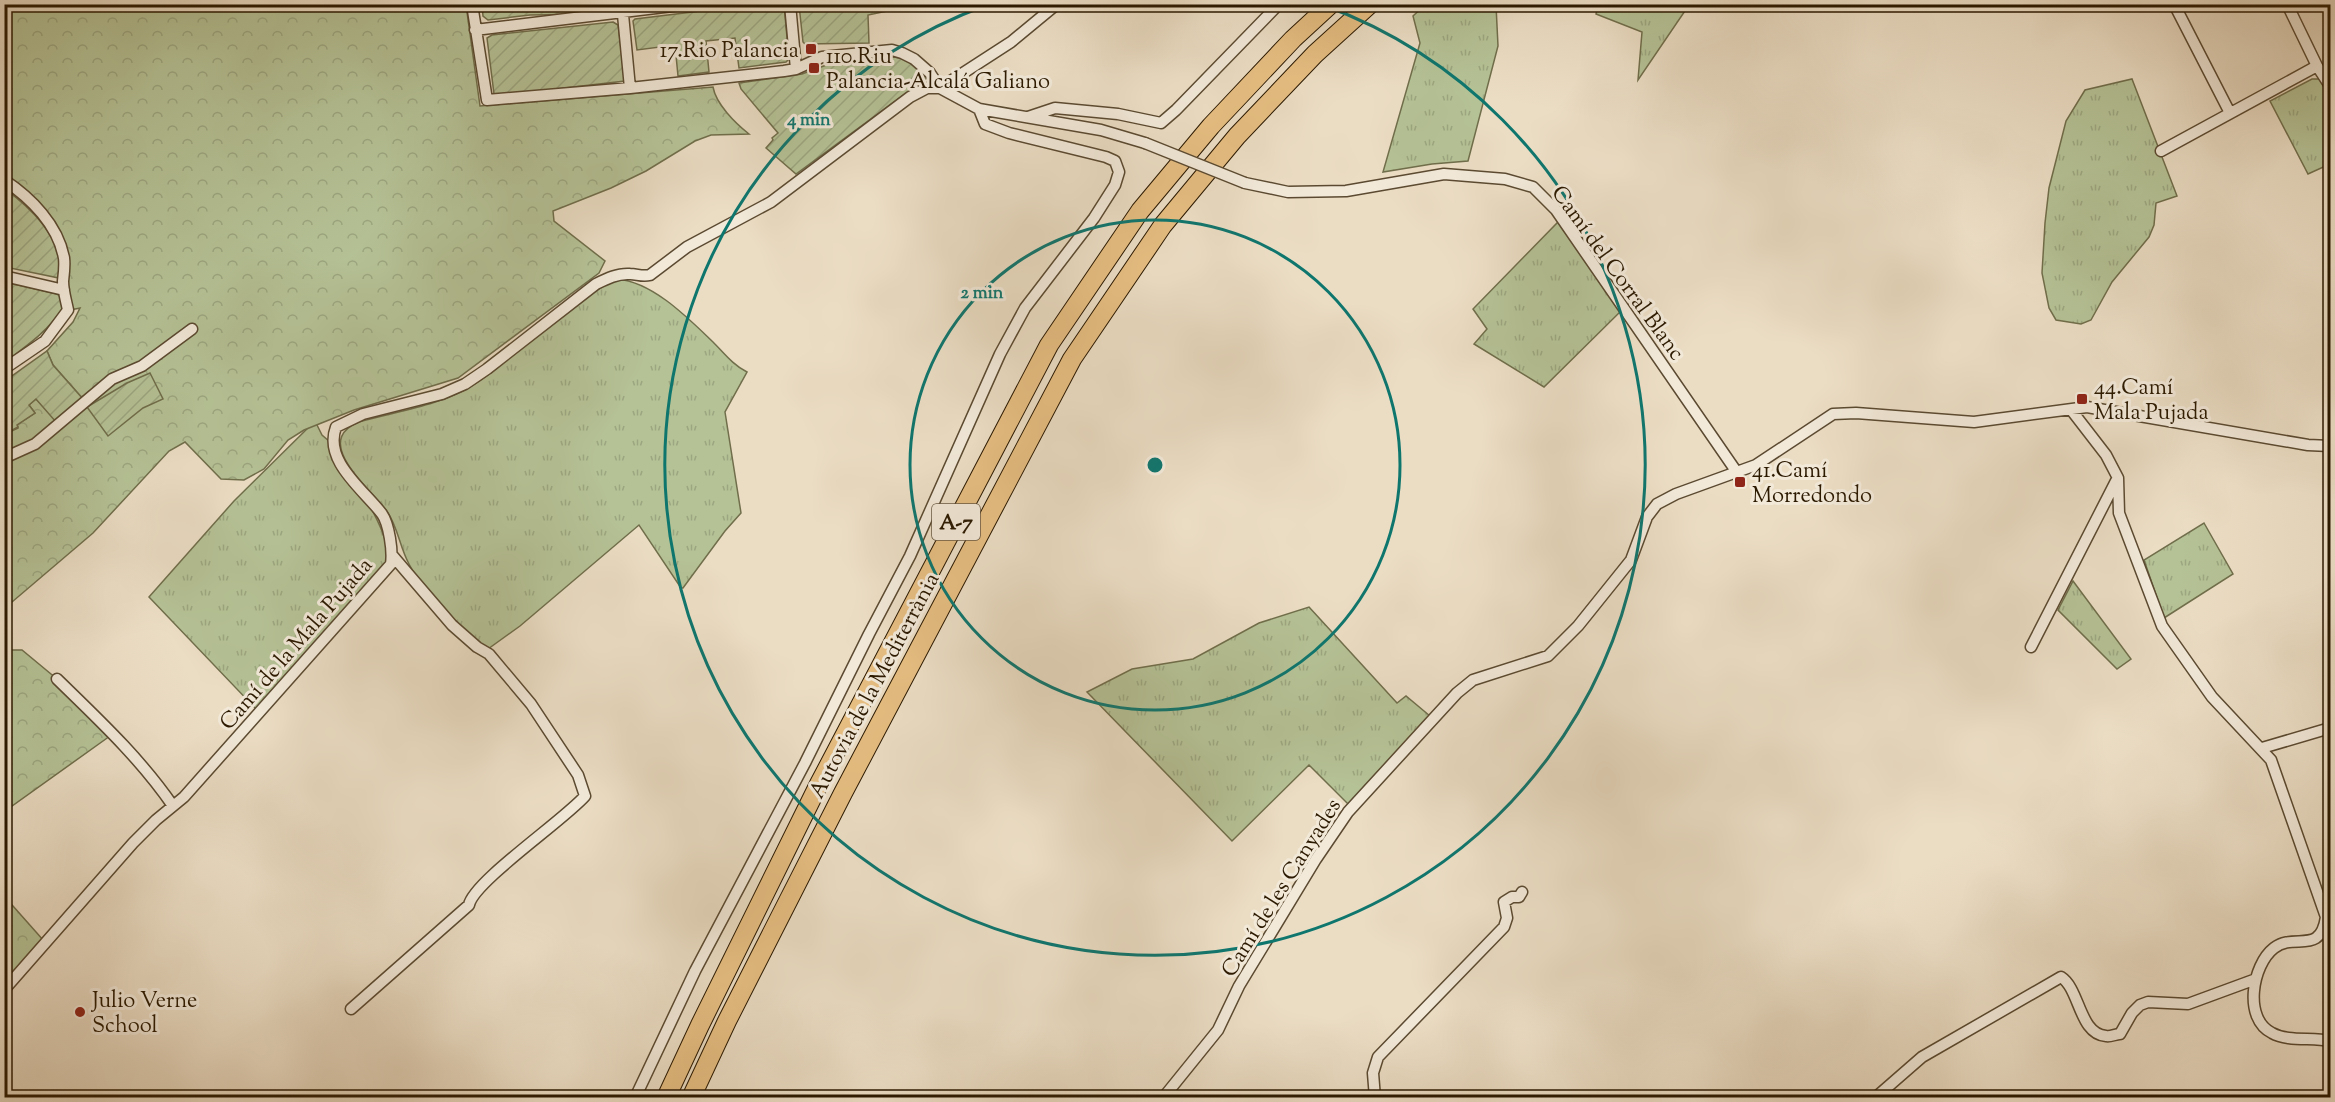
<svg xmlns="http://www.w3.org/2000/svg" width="2335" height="1102" viewBox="0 0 2335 1102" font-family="'Sorts Mill Goudy',serif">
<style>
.grass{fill:url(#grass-tufts);stroke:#706e4b;stroke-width:1.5}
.forest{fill:url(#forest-crowns);stroke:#706e4b;stroke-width:1.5}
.garden{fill:url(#garden-furrows);stroke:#706e4b;stroke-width:1.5}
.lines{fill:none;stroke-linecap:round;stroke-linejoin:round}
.street-casing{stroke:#5b4a31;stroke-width:13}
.highway-casing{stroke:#2b1900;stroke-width:20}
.street{stroke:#f2e9d9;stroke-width:10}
.highway{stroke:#e6be82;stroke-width:18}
.street-bridge-casing{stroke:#5b4a31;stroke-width:13;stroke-linecap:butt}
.street-bridge{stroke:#f2e9d9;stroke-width:10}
.ring{fill:none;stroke:#0f766e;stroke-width:3}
.poi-dot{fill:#8f2418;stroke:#f2e9d9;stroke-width:2}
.labels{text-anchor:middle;stroke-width:6;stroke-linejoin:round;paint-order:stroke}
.shield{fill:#f2e9d9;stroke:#675741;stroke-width:1.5}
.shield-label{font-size:21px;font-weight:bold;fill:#2b1900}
.poi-label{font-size:22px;fill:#2b1900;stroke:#f2e9d9;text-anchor:start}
.street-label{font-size:22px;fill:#2b1900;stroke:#f2e9d9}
.centre{fill:#0f766e;stroke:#f2e9d9;stroke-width:3}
.ring-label{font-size:18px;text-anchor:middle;font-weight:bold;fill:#0f766e;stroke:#f2e9d9;stroke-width:6;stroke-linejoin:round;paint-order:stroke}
</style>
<defs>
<pattern id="grass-tufts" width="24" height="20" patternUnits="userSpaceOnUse" patternTransform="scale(1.5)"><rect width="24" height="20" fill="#b5c296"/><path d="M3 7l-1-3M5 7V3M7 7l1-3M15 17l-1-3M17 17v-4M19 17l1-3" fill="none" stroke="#9ca680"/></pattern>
<pattern id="forest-crowns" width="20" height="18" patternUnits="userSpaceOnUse" patternTransform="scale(1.5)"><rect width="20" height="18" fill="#b5c296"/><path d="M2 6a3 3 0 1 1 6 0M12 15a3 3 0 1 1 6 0" fill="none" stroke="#9ca680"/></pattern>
<pattern id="garden-furrows" width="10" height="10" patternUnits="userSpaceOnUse" patternTransform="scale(1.5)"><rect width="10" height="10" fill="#b5c296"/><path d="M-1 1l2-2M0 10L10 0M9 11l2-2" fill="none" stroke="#9ca680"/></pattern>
</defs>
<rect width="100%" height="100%" fill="#ebddc4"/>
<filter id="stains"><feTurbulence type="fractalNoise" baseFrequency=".00333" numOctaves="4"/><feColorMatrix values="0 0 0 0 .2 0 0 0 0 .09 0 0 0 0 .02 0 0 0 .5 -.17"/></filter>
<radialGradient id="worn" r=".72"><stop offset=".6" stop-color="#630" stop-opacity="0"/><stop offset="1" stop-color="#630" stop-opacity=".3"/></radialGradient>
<path class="grass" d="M1425,5H1496L1498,46L1468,161L1432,164L1383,172L1420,43L1413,16Z
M1598,5V4L1689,5L1638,80L1642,32L1596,14Z
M2132,79L2177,196L2156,203L2154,225L2149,237L2112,282L2091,320L2081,324L2056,320L2049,308L2042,273L2045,223L2049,188L2066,121L2085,90Z
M2312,79H2319L2330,92V164L2308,174L2270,101Z
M1558,222L1621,311L1544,387L1474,344L1487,329L1473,309Z
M617,279C653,282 688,318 713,342C724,353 733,365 747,372L725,412L741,513L725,531L683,588H681L639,525L520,626L488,649L478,645C453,619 425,596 409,564C400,548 398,528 388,513C374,491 309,442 359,422C397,411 439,406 473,385C491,375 504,361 520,348C550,323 582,296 617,279Z
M315,421L322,435L330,442C348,472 389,526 389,561L256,709L149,597L234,501Z
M2204,523L2233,574L2164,618L2144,560Z
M2073,581L2131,659L2117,669L2058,610Z
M1309,607L1397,703L1406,696L1430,716L1350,806L1309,765L1232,841L1087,692L1132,669L1193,659L1259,623Z"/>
<path class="forest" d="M5,5H466L480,106L713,87C716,104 735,123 749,134L711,135L695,141L646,171L611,188L553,211L554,221L605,261L599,273L458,378L354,410L304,430L288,440L264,469L244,480L221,479L185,442L169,451L93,533L5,608V434L18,428L17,425L35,413L29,405L36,399L52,416L83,399L53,365L47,351L73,322L80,308L70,310L67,279L13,195L5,189Z
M5,650H22L57,679L110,736L5,811Z
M5,897L44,941L5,987Z"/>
<path class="garden" d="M482,5H615L592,8L594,14L530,15L488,20L483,16Z
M750,5H784L789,59L786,62L739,68L735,38L706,41L709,72L678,76L675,45L637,50L633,21L635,19Z
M799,5V4L916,5L868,15L869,43L805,44L803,42Z
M613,22L618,25L625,81L496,96L494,94L487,38L492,35Z
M894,57L906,59L925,74V79L796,174L766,148L773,140L772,138L778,133L741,89L739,83L802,74L840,60Z
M5,189C32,209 66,241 59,278L5,267Z
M5,282L57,294L63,299L64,307C48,331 28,345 5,362Z
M47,351L53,365L83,399L56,422L36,399L29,405L35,413L17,425L18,427L5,434V381Z
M150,373L163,399L143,408L108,436L87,407L127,383Z"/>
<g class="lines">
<defs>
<path id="street" d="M472,4L487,100L630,88L784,71L796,69L822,57L892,50L902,53L914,59L930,73L940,88L979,109L1101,130L1145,143
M622,4L630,88
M790,4L796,69
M2174,4L2230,113
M2287,4L2317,66L2330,86
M475,30L689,4
M940,88L1011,42L1057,4
M1028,117L1055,108L1118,114L1161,123L1176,110L1279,4
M2161,151L2317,66
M4,180C31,198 58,225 64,258C65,266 64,273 63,281C63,291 66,300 68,310L45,341L4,369
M1245,183L1288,192L1346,191L1444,174L1505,179L1533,187L1556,210L1736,471
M4,276L64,290
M2072,411L2106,455L2118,478L2119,513L2162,626L2212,697L2271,760L2326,917C2320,956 2295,932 2274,948C2252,965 2243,1019 2272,1033C2288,1042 2312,1037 2330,1041
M4,458L35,444L112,379L142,366L192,329
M2031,647L2116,481
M57,679C98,719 140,758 173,806
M2262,748L2330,728
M4,990L133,843L156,820L184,797L391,564C393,551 389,524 382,514C364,490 323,461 336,427L363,414L442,394L465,384L487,369L596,284C606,279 618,273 630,274C637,274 642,277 650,275L687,247L771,202L910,97L927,88H940
M351,1009L469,905C473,882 564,820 585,796L578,775L531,704L489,654L477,647L452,625L392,555
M635,1098L695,971L805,763L869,634L910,556L1000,354L1025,308L1094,218L1115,185L1119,172L1115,161L1106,157L1009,133L985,124L979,109
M1163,1098L1218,1030L1239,986L1316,859L1348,812L1457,693L1473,680L1548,656L1578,626L1631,560L1647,517L1657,504L1676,494L1756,465L1833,414L1856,413L1974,422L2087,407L2308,445L2330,446
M1375,1098L1373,1073L1378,1057L1504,927L1507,918L1504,902L1512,897H1519L1522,892
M1875,1098L1922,1057L2061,977C2080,989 2079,1034 2106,1036C2110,1037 2116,1034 2120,1034L2132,1013L2140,1005L2148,1002L2188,1004L2256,979"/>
<path id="highway" d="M666,1098L700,1025L819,784L1049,345L1140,211L1211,126L1293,39L1331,4
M691,1098L727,1021L843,793L1072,359L1163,225L1237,136L1315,54L1370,4"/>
</defs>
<use href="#street" class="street-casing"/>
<use href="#highway" class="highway-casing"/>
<use href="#street" class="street"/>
<use href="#highway" class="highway"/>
<defs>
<path id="street-bridge" d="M1145,143L1245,183"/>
</defs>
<use href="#street-bridge" class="street-bridge-casing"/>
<use href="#street-bridge" class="street-bridge"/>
</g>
<g class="ring">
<circle cx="1155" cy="465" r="245"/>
<path d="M1323 5A490 490 0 1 1 987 5"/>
</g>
<g class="poi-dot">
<rect x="805" y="43" width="12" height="12" rx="3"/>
<rect x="808" y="62" width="12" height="12" rx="3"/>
<rect x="2076" y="393" width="12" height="12" rx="3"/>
<rect x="1734" y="476" width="12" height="12" rx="3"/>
<circle cx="80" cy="1012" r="6"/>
</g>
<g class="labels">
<rect class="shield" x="932" y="504" width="48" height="36" rx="4.5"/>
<g class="shield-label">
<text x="956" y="529">A-7</text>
</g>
<g class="poi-label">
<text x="799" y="57" text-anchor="end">17.Rio Palancia</text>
<text x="826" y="63">110.Riu<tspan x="826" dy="25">Palancia-Alcalá Galiano</tspan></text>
<text x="2094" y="394">44.Camí<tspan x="2094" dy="25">Mala Pujada</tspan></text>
<text x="1752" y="477">41.Camí<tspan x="1752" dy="25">Morredondo</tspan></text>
<text x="92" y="1007">Julio Verne<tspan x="92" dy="25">School</tspan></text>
</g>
<g class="street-label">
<text transform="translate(1619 272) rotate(54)" y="8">Camí del Corral Blanc</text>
<text transform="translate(295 643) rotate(-49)" y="8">Camí de la Mala Pujada</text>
<text transform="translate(873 685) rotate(-62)" y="8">Autovia de la Mediterrània</text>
<text transform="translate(1280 887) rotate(-58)" y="8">Camí de les Canyades</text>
</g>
</g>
<circle cx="1155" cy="465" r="9" class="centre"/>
<g class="ring-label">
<text x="809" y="125">4 min</text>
<text x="982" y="298">2 min</text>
</g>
<rect width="2335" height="1102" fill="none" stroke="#ebddc4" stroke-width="24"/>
<rect x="6" y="6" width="2323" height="1090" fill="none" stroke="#2b1900" stroke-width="3"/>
<rect x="12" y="12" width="2311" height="1078" fill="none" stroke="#2b1900" stroke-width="1.5"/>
<rect width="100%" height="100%" filter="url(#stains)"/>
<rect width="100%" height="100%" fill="url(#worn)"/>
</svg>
